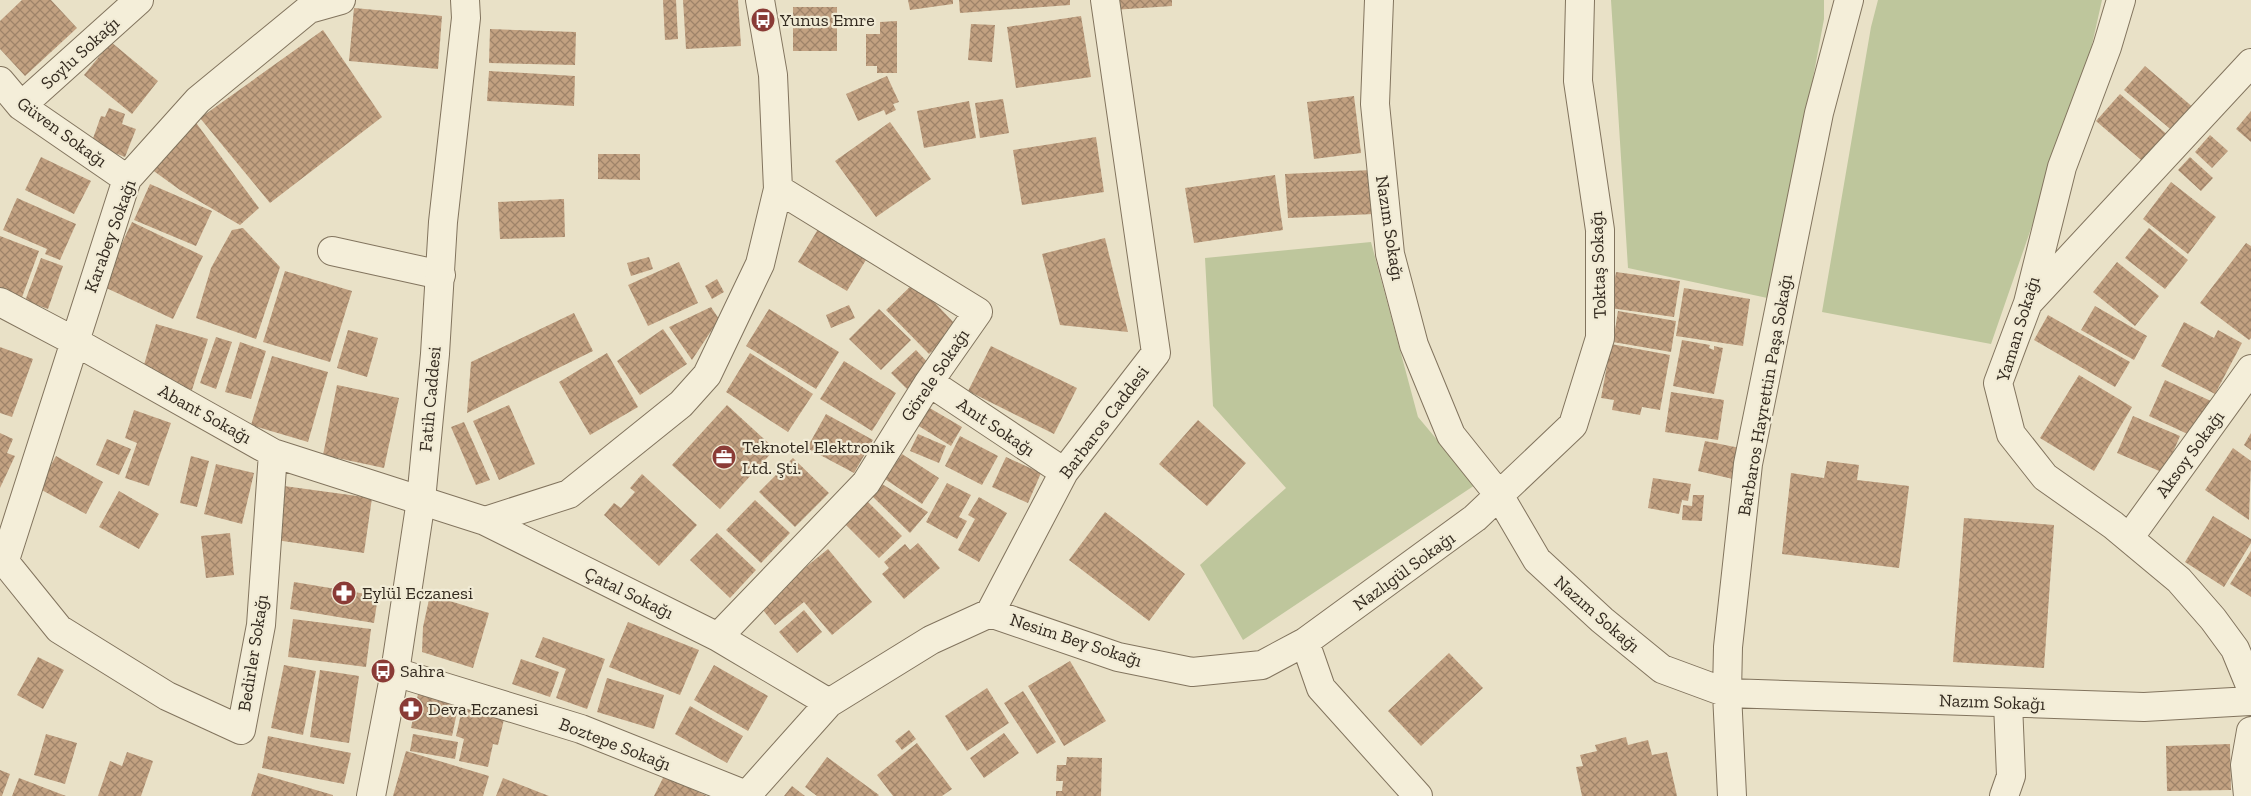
<svg xmlns="http://www.w3.org/2000/svg" width="2251" height="796" viewBox="0 0 2251 796" font-family="'Zilla Slab',serif">
<style>
.grass{fill:#bec69c}
.building{fill:url(#building-cross-hatch)}
.lines{fill:none;stroke-linecap:round;stroke-linejoin:round}
.minor-casing{stroke:#82745e;stroke-width:30}
.tertiary-casing{stroke:#82745e;stroke-width:30}
.minor{stroke:#f4eed9;stroke-width:28}
.tertiary{stroke:#f4eed9;stroke-width:28}
.labels{text-anchor:middle;stroke-width:4.5;stroke-linejoin:round;paint-order:stroke}
.poi-label{font-size:18px;fill:#342b20;stroke:#f1ebd5;text-anchor:start}
.street-label{font-size:18px;fill:#342b20;stroke:#f1ebd5}
</style>
<defs>
<pattern id="building-cross-hatch" width="8" height="8" patternUnits="userSpaceOnUse" patternTransform="scale(1.25)"><rect width="8" height="8" fill="#c2a181"/><path d="M0 0l8 8M0 8l8-8" fill="none" stroke="#9e8369"/></pattern>
</defs>
<rect width="100%" height="100%" fill="#e9e1c7"/>
<path class="grass" d="M1611,0H1824V19L1772,299L1628,268Z
M1878,0H2102L2087,67L1991,344L1822,312L1871,27Z
M1371,242L1418,417L1475,485L1243,640L1200,565L1286,488L1213,406L1205,258Z"/>
<path class="building" d="M22,0H51L77,28L25,76L0,49V21Z
M663,0H676L678,39L665,40Z
M683,0H738L741,46L686,49Z
M908,0H953V4L910,10Z
M959,0H1070V5L960,13Z
M1112,0H1172V6L1113,10Z
M793,7H837V51H793Z
M354,8L442,16L438,69L349,61Z
M1081,16L1091,77L1016,88L1007,27Z
M897,21V73H877V66H866V34H880V22Z
M971,24L995,25L992,62L968,60Z
M490,29L576,32L575,65L489,63Z
M323,30L382,117L270,203L200,118Z
M111,42L158,81L132,114L84,75Z
M2145,66L2195,109L2175,133L2124,90Z
M489,71L575,76L574,106L487,101Z
M887,76L899,102L893,104L896,110L886,115L884,110L858,121L846,94Z
M2120,94L2170,137L2147,165L2096,121Z
M1354,96L1361,153L1314,159L1307,102Z
M1003,99L1009,133L980,138L975,103Z
M969,101L976,138L924,148L917,111Z
M109,108L125,114L122,124L136,129L125,157L91,144L101,116L105,117Z
M2251,111V142L2236,129Z
M194,120L259,208L240,225L180,190L151,169Z
M890,122L931,179L876,217L835,161Z
M2210,135L2228,151L2212,168L2195,152Z
M1096,137L1104,192L1022,205L1013,150Z
M598,154H640V180L598,179Z
M41,157L91,181L74,214L25,190Z
M2190,157L2213,178L2201,191L2178,170Z
M1372,170L1374,214L1288,218L1285,174Z
M1275,175L1283,230L1194,243L1185,188Z
M2171,182L2216,217L2188,254L2143,219Z
M150,184L212,211L196,246L134,220Z
M17,198L76,224L60,260L45,254L47,249L3,230Z
M564,199L565,237L500,239L498,202Z
M132,222L203,256L173,319L102,286Z
M820,226L869,255L847,291L798,262Z
M243,228L280,267L256,339L196,318L211,268L232,230Z
M2149,228L2188,260L2165,289L2125,258Z
M0,236L39,251L21,300L0,292Z
M1105,238L1128,332L1060,325L1042,254Z
M2246,243L2251,246V338L2249,340L2200,303Z
M649,257L653,269L631,276L627,263Z
M41,258L63,266L48,309L25,301Z
M679,262L698,303L648,326L628,285Z
M2117,262L2159,296L2135,326L2093,292Z
M285,271L352,291L330,362L263,342Z
M1616,272L1680,281L1674,317L1610,308Z
M717,279L724,292L712,299L705,286Z
M915,282L958,327L929,354L886,310Z
M1684,288L1750,299L1743,346L1676,336Z
M849,305L855,318L831,328L826,315Z
M2095,306L2147,336L2134,360L2081,330Z
M711,307L719,319L692,360L669,327Z
M769,309L839,352L816,389L746,346Z
M879,309L911,340L881,370L849,339Z
M1618,311L1676,321L1671,352L1613,342Z
M574,313L593,351L467,413L471,362Z
M2048,315L2130,362L2115,387L2034,340Z
M2184,322L2214,338L2218,330L2242,343L2215,394L2161,366Z
M156,324L208,339L192,390L141,375Z
M663,329L687,364L640,395L617,361Z
M348,330L378,338L367,377L337,368Z
M216,337L232,342L216,389L200,383Z
M1682,340L1710,345L1709,348L1714,350V346L1723,348L1714,394L1673,386Z
M240,342L266,351L251,399L225,392Z
M1611,344L1670,355L1660,410L1642,407L1640,415L1612,410L1614,400L1601,398Z
M991,346L1077,388L1054,434L968,391Z
M0,347L33,359L12,417L0,413Z
M916,350L931,366L907,389L891,373Z
M607,353L638,407L590,435L559,382Z
M750,353L813,394L788,432L726,392Z
M272,356L328,372L308,442L251,425Z
M844,361L896,393L872,431L820,399Z
M2079,375L2132,407L2094,471L2040,438Z
M2165,380L2211,401L2194,437L2149,416Z
M337,385L399,398L384,468L323,455Z
M1671,392L1724,400L1718,440L1665,432Z
M509,405L535,464L499,480L473,421Z
M727,405L775,449L720,509L672,465Z
M928,407L962,427L951,446L917,425Z
M134,410L171,423L149,486L125,478L137,443L125,438Z
M826,414L873,440L854,473L807,448Z
M2133,416L2180,436L2164,473L2117,453Z
M1198,420L1246,463L1207,506L1159,464Z
M464,422L490,480L476,485L451,427Z
M0,433L13,439L7,453L15,456L0,488Z
M2251,433V450L2244,445Z
M918,434L946,446L939,463L910,451Z
M960,436L998,456L982,485L945,466Z
M107,439L131,449L119,475L96,465Z
M1705,441L1740,448L1733,479L1698,471Z
M2233,448L2251,461L2249,520L2205,490Z
M902,454L939,478L922,504L885,479Z
M56,456L103,482L86,514L38,488Z
M191,456L209,461L197,507L180,503Z
M1006,457L1041,473L1028,503L992,487Z
M793,458L829,493L795,527L759,492Z
M1827,461L1859,465L1857,480L1909,486L1899,568L1782,554L1791,473L1824,478Z
M216,464L254,473L242,524L204,514Z
M642,474L697,525L659,566L604,515L614,503L621,508L635,492L630,488Z
M1653,478L1691,484L1688,501L1682,500L1679,514L1648,508Z
M947,483L971,495L959,517L967,521L957,539L926,522Z
M882,484L928,512L910,533L872,496Z
M284,486L372,498L364,553L276,540Z
M119,491L159,514L139,549L99,527Z
M1693,495H1704L1702,521L1682,520L1683,505L1692,506Z
M863,497L902,536L879,558L841,520Z
M979,497L1007,513L979,562L958,550L975,519L968,515Z
M755,500L790,533L761,563L726,530Z
M1105,512L1185,574L1149,621L1069,560Z
M2213,516L2251,539V543L2224,587L2185,562Z
M1964,518L2054,525L2044,668L1953,662Z
M230,533L234,575L206,578L201,536Z
M717,533L756,570L730,598L690,560Z
M918,543L940,568L904,599L882,574L889,568L884,562L905,544L910,550Z
M828,549L872,602L832,635L804,602L775,625L759,605Z
M2251,551V597L2230,584Z
M294,582L378,596L374,623L290,609Z
M430,595L489,613L473,668L422,652L423,627Z
M804,610L822,632L797,653L779,632Z
M293,619L371,629L366,667L288,657Z
M628,622L699,650L680,695L609,667Z
M543,637L605,659L587,709L556,698L566,669L535,657Z
M1449,653L1483,688L1421,746L1388,711Z
M38,657L64,670L43,709L17,695Z
M521,659L559,672L550,697L512,684Z
M1070,661L1106,721L1064,746L1028,686Z
M284,665L316,671L303,735L271,728Z
M714,665L768,696L748,731L694,700Z
M320,670L359,676L349,743L310,737Z
M607,678L664,695L654,729L597,712Z
M987,688L1009,723L967,751L945,716Z
M1023,691L1056,742L1037,754L1004,703Z
M418,694L459,703L452,736L411,728Z
M463,705L505,715L498,745L493,744L488,767L459,761L464,739L456,736Z
M690,706L743,736L727,763L675,734Z
M909,730L916,739L902,750L895,741Z
M1004,733L1019,753L984,778L970,758Z
M46,734L77,743L65,784L34,775Z
M413,734L458,742L455,759L410,751Z
M268,736L351,753L344,784L262,768Z
M1626,737L1628,745L1648,740L1652,755L1667,752L1677,796H1582L1576,767L1583,766L1580,755L1597,751L1595,745Z
M917,743L952,789L942,796H893L877,775Z
M2230,744L2231,790L2167,791L2166,746Z
M406,751L489,776L483,796H393Z
M127,752L153,761L141,796H98L110,761L122,766Z
M827,757L879,795L878,796H817L805,787Z
M1067,757L1102,758L1101,796H1056V791H1062L1063,781H1056L1057,765H1066Z
M0,770L10,774L2,796H0Z
M258,773L333,795V796H251Z
M664,776L707,796H654Z
M19,778L66,796H12Z
M503,778L549,796H496Z
M792,786L805,796H784Z"/>
<g class="lines">
<defs>
<path id="minor" d="M1379,0L1375,104L1390,254L1414,345L1451,435L1499,495L1537,560L1602,620L1662,669L1727,693L2144,707L2251,701
M2121,0L2107,47L2062,167L2028,303L1998,383L2011,434L2045,477L2113,525L2179,580L2213,619L2235,649L2251,688
M0,81L21,106L127,179
M21,106L139,0
M332,251L441,275
M0,302L74,341L273,453L485,521L718,637L829,703
M2029,302L2251,63
M929,382L1064,472
M485,521L569,494L681,404L707,375L760,264L778,189L773,75L760,0
M2129,538L2251,369
M0,556L59,629L167,696L241,730L261,625L273,453
M5,560L127,179L198,100L309,9L341,0
M990,613L1118,657L1192,672L1262,665L1305,642L1475,518L1573,425L1600,338V230L1578,81L1580,0
M718,637L866,483L929,382L978,312L778,189
M1305,642L1321,688L1418,796
M395,672L581,729L746,795
M746,796L829,703L931,640L990,613L1064,472L1156,353L1105,0
M1732,796L1727,693L1728,647L1748,464L1819,113L1849,0
M2004,796L2011,776L2008,703
M2248,796L2245,765L2251,731"/>
<path id="tertiary" d="M371,796L395,672L421,500L435,354L443,222L466,18L465,0"/>
</defs>
<use href="#minor" class="minor-casing"/>
<use href="#tertiary" class="tertiary-casing"/>
<use href="#minor" class="minor"/>
<use href="#tertiary" class="tertiary"/>
</g>
<defs>
<symbol id="bus-disc" viewBox="-11 -11 22 22"><circle r="9.5" fill="#8a3b36" stroke="#f1ebd5"/><path d="M-5-6H5V4H4V6H2V4H-2V6H-4V4H-5ZM-3.5-4V0h7V-4ZM-3.5 1.2v1.5H-2V1.2ZM2 1.2v1.5H3.5V1.2Z" fill="#fff"/></symbol>
<symbol id="office-disc" viewBox="-11 -11 22 22"><circle r="9.5" fill="#8a3b36" stroke="#f1ebd5"/><path d="M-6-3h4V-5.5h4V-3h4V5H-6ZM-1-4.5V-3h2v-1.5ZM-6 0V1H6V0Z" fill="#fff"/></symbol>
<symbol id="pharmacy-disc" viewBox="-11 -11 22 22"><circle r="9.5" fill="#8a3b36" stroke="#f1ebd5"/><path d="M-2-6h4v4h4v4h-4v4h-4v-4h-4v-4h4Z" fill="#fff"/></symbol>
</defs>
<g fill-rule="evenodd">
<use href="#bus-disc" x="749" y="6" width="28" height="28"/>
<use href="#office-disc" x="710" y="443" width="28" height="28"/>
<use href="#pharmacy-disc" x="330" y="579" width="28" height="28"/>
<use href="#bus-disc" x="369" y="657" width="28" height="28"/>
<use href="#pharmacy-disc" x="397" y="695" width="28" height="28"/>
</g>
<g class="labels">
<g class="poi-label">
<text x="780" y="26">Yunus Emre</text>
<text x="742" y="453">Teknotel Elektronik<tspan x="742" dy="21">Ltd. Şti.</tspan></text>
<text x="362" y="599">Eylül Eczanesi</text>
<text x="400" y="677">Sahra</text>
<text x="428" y="715">Deva Eczanesi</text>
</g>
<g class="street-label">
<text transform="translate(80 53) rotate(-42)" y="6">Soylu Sokağı</text>
<text transform="translate(62 132) rotate(36)" y="6">Güven Sokağı</text>
<text transform="translate(1390 228) rotate(81)" y="6">Nazım Sokağı</text>
<text transform="translate(110 236) rotate(-70)" y="6">Karabey Sokağı</text>
<text transform="translate(1598 265) rotate(-92)" y="6">Toktaş Sokağı</text>
<text transform="translate(2018 329) rotate(-73)" y="6">Yaman Sokağı</text>
<text transform="translate(935 375) rotate(-56)" y="6">Görele Sokağı</text>
<text transform="translate(1765 395) rotate(-80)" y="6">Barbaros Hayrettin Paşa Sokağı</text>
<text transform="translate(430 399) rotate(-85)" y="6">Fatih Caddesi</text>
<text transform="translate(205 414) rotate(29)" y="6">Abant Sokağı</text>
<text transform="translate(1104 422) rotate(-53)" y="6">Barbaros Caddesi</text>
<text transform="translate(996 427) rotate(34)" y="6">Anıt Sokağı</text>
<text transform="translate(2190 454) rotate(-54)" y="6">Aksoy Sokağı</text>
<text transform="translate(1404 571) rotate(-36)" y="6">Nazlıgül Sokağı</text>
<text transform="translate(629 593) rotate(26)" y="6">Çatal Sokağı</text>
<text transform="translate(1597 614) rotate(41)" y="6">Nazım Sokağı</text>
<text transform="translate(1076 640) rotate(18)" y="6">Nesim Bey Sokağı</text>
<text transform="translate(253 653) rotate(-81)" y="6">Bedirler Sokağı</text>
<text transform="translate(1992 702) rotate(2)" y="6">Nazım Sokağı</text>
<text transform="translate(615 744) rotate(21)" y="6">Boztepe Sokağı</text>
</g>
</g>
</svg>
